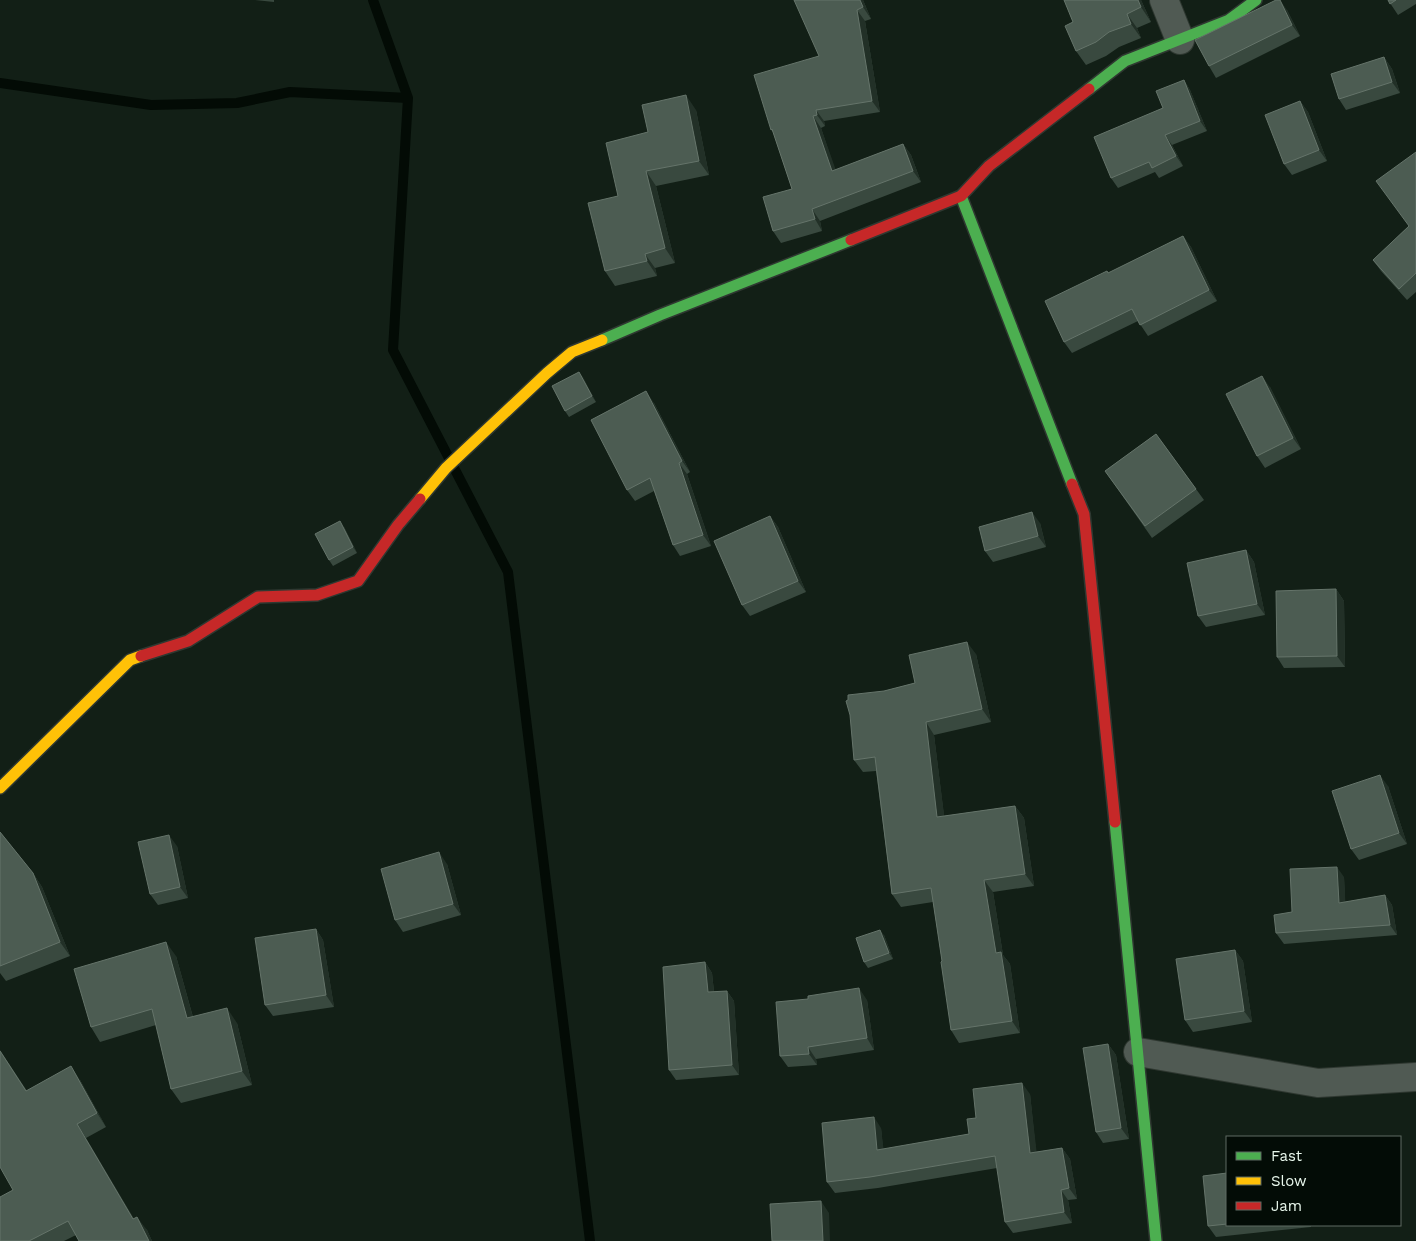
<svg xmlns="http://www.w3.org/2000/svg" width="1416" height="1241" viewBox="0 0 1416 1241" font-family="'Work Sans',sans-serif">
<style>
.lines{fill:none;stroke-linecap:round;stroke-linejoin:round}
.stream{stroke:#030b05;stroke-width:10}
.street-casing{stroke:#2f3831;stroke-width:30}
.fast-casing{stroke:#2f3831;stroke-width:14}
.slow-casing{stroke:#2f3831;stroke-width:14}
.jam-casing{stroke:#2f3831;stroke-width:14}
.street{stroke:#505a53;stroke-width:28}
.fast{stroke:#4caf50;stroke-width:11}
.slow{stroke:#ffc107;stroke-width:11}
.jam{stroke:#c62828;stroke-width:11}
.wall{fill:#39493f}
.shaded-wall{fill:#223027}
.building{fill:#4c5c52;stroke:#65746a}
</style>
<rect width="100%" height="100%" fill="#121f16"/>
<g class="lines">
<path class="stream" d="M373,0L408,98L393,350L508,572L590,1241
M0,83L151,105L237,103L290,92L408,98"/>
<defs>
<path id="street" d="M1164,0L1180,40
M1138,1052L1318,1083L1416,1077"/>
<path id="fast" d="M1089,89L1125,61L1229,20L1256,0
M961,196L1072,484
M602,340L660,315L851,240
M1115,822L1156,1241"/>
<path id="slow" d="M420,499L446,468L547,373L572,352L602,340
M0,788L130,660L141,656"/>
<path id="jam" d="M851,240L961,196L989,166L1089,89
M1072,484L1084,514L1115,822
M141,656L188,641L258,597L317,595L358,581L398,525L420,499"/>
</defs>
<use href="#street" class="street-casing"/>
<use href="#fast" class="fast-casing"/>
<use href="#slow" class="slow-casing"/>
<use href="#jam" class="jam-casing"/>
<use href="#street" class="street"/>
<use href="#fast" class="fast"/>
<use href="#slow" class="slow"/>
<use href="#jam" class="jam"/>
</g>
<path class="wall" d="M255,0H274V2Z
M863,0L871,19L865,21L880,112L824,121L825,126L821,128L835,170L903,144L911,155L921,182L820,221L822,231L781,243L773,231L792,189L773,132L771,130L819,56Z
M1064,0H1141L1151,22L1137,28L1141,38L1119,47L1106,56L1086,65L1076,51L1073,22Z
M1388,0H1416V4L1398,15Z
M1287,10L1300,36L1216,78L1209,66Z
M1384,57L1392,69L1400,93L1346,110L1339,99Z
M1184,80L1190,90L1207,131L1172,145L1183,166L1159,178L1155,172L1118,188L1111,178Z
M1300,101L1308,112L1327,161L1292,175L1284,164Z
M696,110L709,175L656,186L675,263L655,268L657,276L615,286L605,271L618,196Z
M1416,152V292L1407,300L1381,271L1373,260L1409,226Z
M1183,236L1191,247L1217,301L1148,336L1138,321L1072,353L1064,342L1107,271L1109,273Z
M579,372L596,402L569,417L565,411Z
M1270,387L1301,449L1265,468L1257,456Z
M654,403L690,472L687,474L711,546L680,556L673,545L654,491L635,501L627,490Z
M1156,434L1204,500L1152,538L1105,471Z
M770,516L778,527L806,592L750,616L742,605Z
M1040,523L1046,547L993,562L985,551Z
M344,527L357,553L333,566L329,560Z
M1246,550L1254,562L1265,615L1206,627L1198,616Z
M1336,589L1344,601L1345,667L1284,668L1277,657Z
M976,654L991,722L934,735L944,816L1015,806L1024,818L1034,886L993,892L1003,955L1010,964L1020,1033L959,1043L951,1030L942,961L933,902L901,907L892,894L876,771L863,772L854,760L884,691L915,683Z
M1388,786L1407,844L1359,860L1351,849Z
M0,832L33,873L42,887L70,956L6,981L0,973Z
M177,846L188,898L158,905L150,894Z
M447,864L461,915L403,932L395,920Z
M1344,877L1345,902L1385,895L1392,905L1397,935L1284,944L1276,933L1292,912Z
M316,929L323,940L334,1007L273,1016L265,1005Z
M884,935L893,959L868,968L864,962Z
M1235,950L1243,961L1252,1022L1193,1032L1185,1020Z
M176,956L193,1017L237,1023L252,1085L181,1103L171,1089L156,1025L100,1042L91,1027Z
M705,962L712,973L714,992L727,991L734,1001L739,1075L676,1080L669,1070Z
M867,1000L874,1050L816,1059L817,1065L788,1067L780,1056Z
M1108,1044L1116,1055L1129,1139L1103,1143L1096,1132Z
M0,1050L27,1091L80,1080L106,1127L86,1138L134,1219L147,1230L152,1241H79L76,1235L64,1241H0L13,1190Z
M1030,1094L1036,1152L1062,1148L1070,1159L1077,1199L1068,1200L1072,1223L1013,1233L1005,1222L997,1168L878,1188L835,1193L827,1182L881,1128L883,1149L969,1134L976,1118Z
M1227,1173V1225H1311V1227L1216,1237L1208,1226Z"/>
<path class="shaded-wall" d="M860,0H863L871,19L863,7Z
M1138,0H1141L1151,22L1141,7Z
M1280,0L1287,10L1300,36L1292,25Z
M857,10L865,21L880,112L872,101Z
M1127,14L1137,28L1141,38L1131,24Z
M1384,57L1392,69L1400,93L1392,82Z
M1184,80L1190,90L1207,131L1200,121Z
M686,95L696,110L709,175L699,161Z
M1300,101L1308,112L1327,161L1319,150Z
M816,110L824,121L825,126L817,115Z
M813,116L821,128L840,182L832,171Z
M1165,135L1172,145L1183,166L1176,156Z
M903,144L911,155L921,182L913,171Z
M646,171L656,186L675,263L665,248Z
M812,209L820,221L822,231L815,219Z
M1183,236L1191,247L1217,301L1209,290Z
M645,254L655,268L657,276L647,261Z
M579,372L583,377L596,402L592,396Z
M1262,376L1270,387L1301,449L1293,438Z
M646,391L654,403L690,472L682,461Z
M679,463L687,474L711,546L703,535Z
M1032,512L1040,523L1046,547L1038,536Z
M770,516L778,527L806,592L798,581Z
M340,521L344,527L357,553L353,547Z
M1246,550L1254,562L1265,615L1257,604Z
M1336,589L1344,601L1345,667L1337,656Z
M967,642L976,654L991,722L982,709Z
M926,722L934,735L946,830L937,817Z
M1380,775L1388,786L1407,844L1399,833Z
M1015,806L1024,818L1034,886L1025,874Z
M169,835L177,846L188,898L180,887Z
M439,852L447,864L461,915L453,904Z
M1337,867L1344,877L1346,914L1339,903Z
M33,873L42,887L70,956L60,942Z
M984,880L993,892L1003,955L1010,964L1020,1033L1012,1021L996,953Z
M1385,895L1392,905L1397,935L1390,925Z
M316,929L323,940L334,1007L326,995Z
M880,930L884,935L893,959L889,953Z
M166,942L176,956L197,1032L187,1018Z
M1235,950L1243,961L1252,1022L1244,1011Z
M705,962L712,973L715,1002L708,992Z
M859,988L867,1000L874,1050L867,1038Z
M727,991L734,1001L739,1075L732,1065Z
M227,1008L237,1023L252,1085L242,1071Z
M1108,1044L1116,1055L1129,1139L1121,1128Z
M808,1047L816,1059L817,1065L809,1054Z
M71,1066L80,1080L106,1127L97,1113Z
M1022,1083L1030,1094L1038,1164L1030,1153Z
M874,1117L881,1128L885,1161L877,1150Z
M77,1124L86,1138L142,1233L133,1219Z
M1062,1148L1070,1159L1077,1199L1069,1188Z
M1061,1190L1068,1200L1072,1223L1064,1212Z
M821,1201L829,1213L830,1241H823Z
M137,1217L147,1230L152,1241H149Z"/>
<path class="building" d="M794,0H860L863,7L857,10L872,101L816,110L817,115L813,116L832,171L903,144L913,171L812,209L815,219L773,231L763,197L792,189L772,129L771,130L754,75L819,56Z
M1064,0H1138L1141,7L1127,14L1131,24L1109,32L1096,42L1076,51L1065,26L1073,22Z
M1276,0H1280L1292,25L1209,66L1195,40Z
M1388,0H1396L1390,4Z
M1384,57L1392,82L1339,99L1331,74Z
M1184,80L1200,121L1165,135L1176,156L1152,168L1149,162L1111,178L1094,137L1163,108L1156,91Z
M686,95L699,161L646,171L665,248L645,254L647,261L605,271L588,203L618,196L606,143L648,132L642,105Z
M1300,101L1319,150L1284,164L1265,115Z
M1416,152V273L1399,289L1373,260L1409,226L1376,181Z
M1183,236L1209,290L1140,325L1132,309L1064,342L1045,301L1107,271L1108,273Z
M579,372L592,396L565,411L552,386Z
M1262,376L1293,438L1257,456L1226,394Z
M646,391L682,461L679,463L703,535L673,545L650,478L627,490L591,420Z
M1156,434L1196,489L1145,526L1105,471Z
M1032,512L1038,536L985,551L979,527Z
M770,516L798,581L742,605L714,541Z
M340,521L353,547L329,560L315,534Z
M1246,550L1257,604L1198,616L1187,563Z
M1336,589L1337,656L1277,657L1276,591Z
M967,642L982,709L926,722L937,817L1015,806L1025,874L984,880L996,953L1001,952L1012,1021L951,1030L941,962L942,961L931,888L892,894L875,757L854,760L850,715L846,701L848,700V695L884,691L915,683L909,655Z
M1380,775L1399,833L1351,849L1332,791Z
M0,832L33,873L60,942L0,966Z
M169,835L180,887L150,894L138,842Z
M439,852L453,904L395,920L381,869Z
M1337,867L1339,903L1385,895L1390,925L1276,933L1274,915L1292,912L1290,869Z
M316,929L326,995L265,1005L255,938Z
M880,930L889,953L864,962L856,938Z
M166,942L187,1018L227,1008L242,1071L171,1089L152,1009L91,1027L74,969Z
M1235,950L1244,1011L1185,1020L1176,959Z
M705,962L708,992L727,991L732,1065L669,1070L663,967Z
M859,988L867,1038L808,1047L809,1054L780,1056L776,1002L808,999V996Z
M1108,1044L1121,1128L1096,1132L1083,1048Z
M0,1051L26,1091L71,1066L97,1113L77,1124L133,1219L137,1217L149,1241H79L68,1221L29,1241H0V1197L13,1190L0,1167Z
M1022,1083L1030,1153L1062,1148L1069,1188L1061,1190L1064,1212L1005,1222L995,1156L870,1177L827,1182L822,1123L874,1117L877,1150L969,1134L967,1119L976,1118L973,1089Z
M1227,1173V1224L1208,1226L1203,1176Z
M821,1201L823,1241H772L770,1204Z"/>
<rect x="1226" y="1136" width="175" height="90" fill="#030c06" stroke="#5f6a62"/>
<rect x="1236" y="1152" width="25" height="8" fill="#4caf50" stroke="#5f6a62"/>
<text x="1271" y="1161" font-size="15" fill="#e9f8ed">Fast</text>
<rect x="1236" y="1177" width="25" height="8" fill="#ffc107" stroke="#5f6a62"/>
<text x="1271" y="1186" font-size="15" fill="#e9f8ed">Slow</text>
<rect x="1236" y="1202" width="25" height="8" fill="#c62828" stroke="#5f6a62"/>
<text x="1271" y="1211" font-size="15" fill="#e9f8ed">Jam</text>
</svg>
